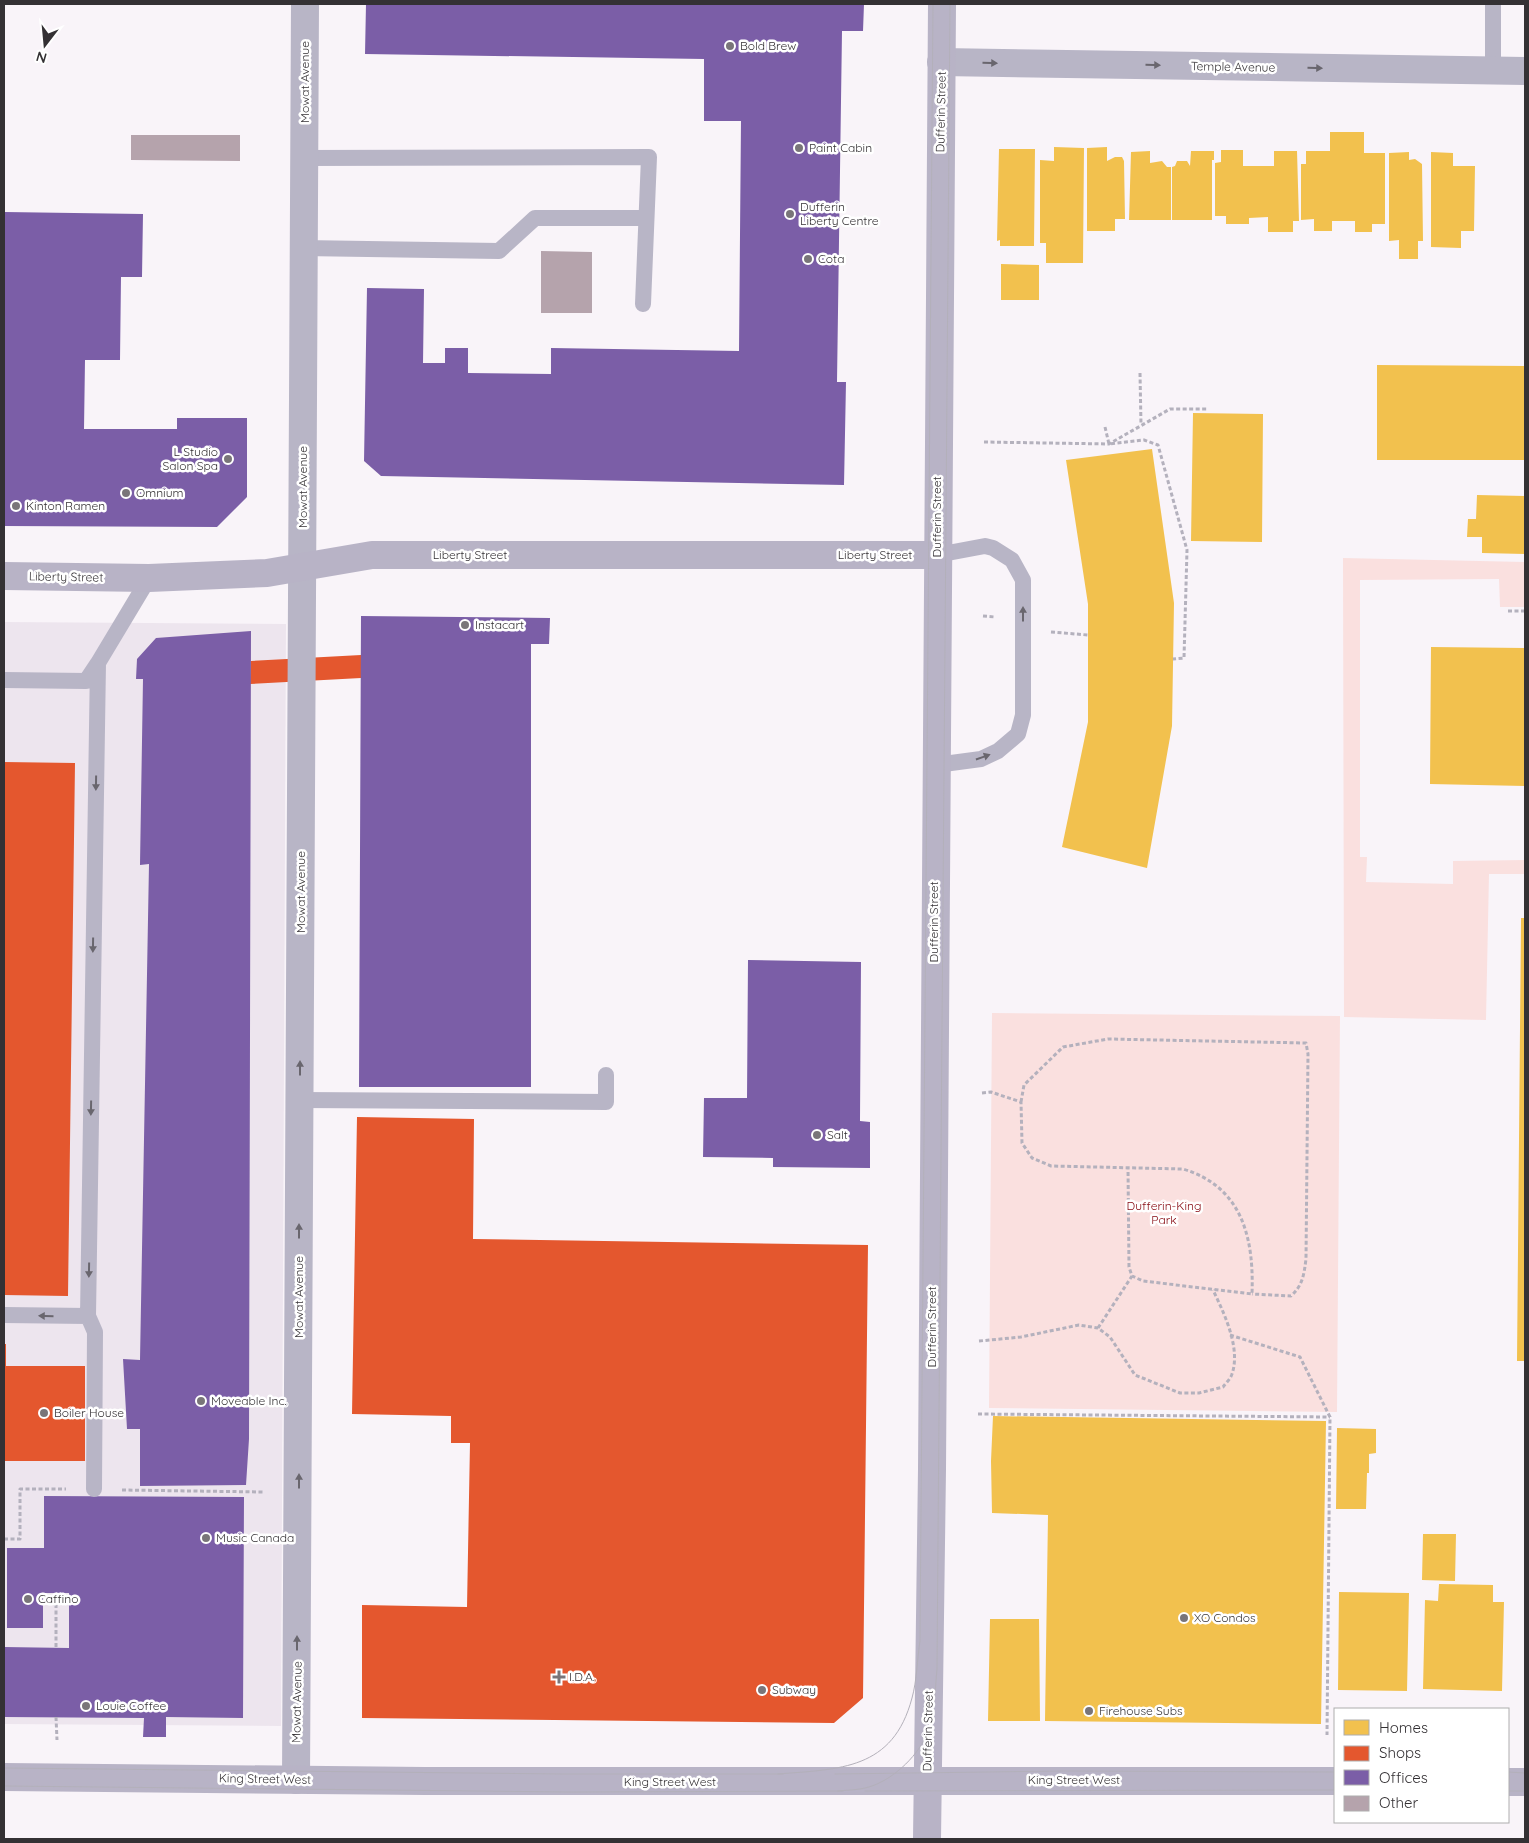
<svg xmlns="http://www.w3.org/2000/svg" width="1529" height="1843" viewBox="0 0 1529 1843" font-family="Quicksand,sans-serif">
<style>
.built{fill:#ede5ee}
.green{fill:#fae0df}
.homes{fill:#f2c14e}
.shops{fill:#e4572e}
.offices{fill:#7b5ea7}
.building{fill:#b5a3ac}
.lines{fill:none;stroke-linecap:round;stroke-linejoin:round}
.path{stroke:#b4b1bd;stroke-width:3;stroke-dasharray:4 2.5;stroke-linecap:butt}
.lane{stroke:#b8b5c6;stroke-width:16}
.street{stroke:#b8b5c6;stroke-width:28}
.secondary{stroke:#b8b3c6;stroke-width:28}
.tram{stroke:#b3b0ba;stroke-width:1}
.oneway{fill:#69666e}
.poi-dot{fill:#797579;stroke:#fff;stroke-width:2}
.labels{text-anchor:middle;stroke-width:5;stroke-linejoin:round;paint-order:stroke}
.poi-label{font-size:12px;fill:#343134;stroke:#fff;text-anchor:start}
.street-label{font-size:12px;fill:#343134;stroke:#fff}
.park-label{font-size:12px;fill:#85060e;stroke:#fff}
</style>
<rect width="100%" height="100%" fill="#f9f4f9"/>
<path class="built" d="M4,622L286,624L281,1726L4,1724Z"/>
<path class="green" d="M1343,558L1525,562V607H1500L1499,579L1360,580V857H1367L1366,882L1453,884V861L1525,860V874H1489L1486,1020L1344,1017Z
M992,1013L1340,1016L1337,1412L989,1408Z"/>
<path class="homes" d="M1330,132H1364V153H1385V224H1372V232H1355V221H1332V231H1314V219L1301,220V164H1306V151H1330Z
M1054,147L1084,148L1083,263H1046V243H1040V160L1054,161Z
M1107,147V161L1115,157H1122L1124,161L1125,219H1115V231H1087V148Z
M999,149H1035L1034,246H1000V240L997,241Z
M1221,150H1243V166H1274V151H1297L1299,221H1293V232H1268V217L1249,218V224H1226V216H1215V163L1221,162Z
M1150,151V163L1162,161L1167,167H1171V220H1129L1131,152Z
M1191,151H1214V160H1212V220H1172V167L1175,166L1177,161H1187L1190,166Z
M1409,152V160L1415,159L1422,164L1423,241H1418V259H1399V240L1389,241V153Z
M1431,152L1453,153V166H1475L1474,231H1461V248L1431,247Z
M1001,264L1039,265V300H1001Z
M1377,365L1525,366V460H1377Z
M1193,413L1263,414L1262,542L1191,541Z
M1152,449L1174,603L1172,726L1147,868L1062,847L1088,722V604L1066,460Z
M1477,495L1525,496V554L1482,553V537H1467L1468,519H1476Z
M1431,647L1525,648V786L1430,784Z
M1521,918H1525V1361H1517Z
M993,1416L1326,1421L1321,1724L1045,1721L1048,1515L992,1513L991,1461Z
M1337,1428L1376,1429V1453L1369,1454V1473H1367L1366,1509H1336Z
M1423,1534H1456L1455,1581L1422,1580Z
M1439,1584L1493,1585V1602H1504L1502,1691L1423,1689L1425,1600L1438,1601Z
M1339,1592L1409,1593L1407,1691L1338,1690Z
M990,1619H1039L1040,1721H988Z"/>
<path class="shops" d="M361,655V678L250,684L251,661Z
M4,762L75,763L68,1296L4,1295Z
M357,1117L474,1119L473,1239L868,1245L863,1698L834,1723L362,1718V1605L467,1607L470,1443H451V1416L352,1414Z
M4,1344H6V1366H85V1461H4Z"/>
<path class="offices" d="M366,4H864L863,31H842L837,382H846L844,485L381,476L364,461L367,288L424,289L423,363H445V348H468V373L551,374V348L739,351L741,121H704V59L365,54Z
M5,212L143,214L142,277H121L120,360H85L84,429H177V418H247V497L217,527L4,526Z
M361,616L550,618L549,644H531V1087H359Z
M251,631L249,1439L246,1485L140,1486V1429H127L123,1359L140,1360L149,864L140,865L143,679H136L137,659L156,638Z
M748,960L861,962L860,1121L870,1122V1168L773,1167V1158L703,1157L704,1098H747Z
M44,1496L244,1497L243,1718L166,1717V1737H143L144,1718L4,1717V1647L69,1648V1593H43V1628H7V1548H44Z"/>
<path class="building" d="M131,135H240V161L131,160Z
M541,251L592,252V313H541Z"/>
<g class="lines">
<path class="path" d="M1140,373L1141,425
M1105,427L1109,444L1144,440L1158,445L1187,550L1184,658L1173,659
M984,442L1109,444L1170,409H1207
M1508,611H1525
M983,616L995,617
M1051,632L1088,635
M982,1093L991,1092L1021,1102L1022,1143L1032,1158L1051,1166L1183,1169C1243,1187 1254,1239 1252,1294L1143,1281L1132,1276L1129,1267L1128,1168
M1021,1102L1024,1085L1063,1047L1108,1039L1306,1043L1308,1054L1306,1259C1304,1274 1303,1285 1291,1296L1252,1294
M1098,1328L1132,1276
M1230,1335L1300,1357L1330,1417L1327,1735
M979,1341L1021,1337L1079,1325L1098,1328L1110,1337L1135,1375L1180,1393H1199L1223,1387C1226,1383 1231,1378 1232,1374C1241,1348 1224,1313 1213,1290
M978,1414L1330,1417
M122,1490L263,1492
M4,1539H20V1489H66
M56,1604V1648
M56,1717L57,1740"/>
<path class="lane" d="M1493,71V4
M304,158L649,157L643,304
M302,248L499,251L535,218H646
M4,680L86,681L98,663
M936,765L981,759L998,751L1018,734L1023,715V580L1012,560L993,548L985,546L937,555
M300,1100L606,1102V1075
M4,1315L88,1316
M94,1489L95,1332L88,1316L98,663L149,578"/>
<path class="street" d="M941,62L1525,71
M296,1780L305,4"/>
<path class="secondary" d="M4,576L149,578L267,573L372,555H937
M4,1777L425,1781H1335
M1508,1782H1525
M927,1839L932,1469L942,4"/>
<path class="tram" d="M4,1768L562,1774H783
M1508,1772L1525,1773
M778,1774C840,1769 893,1770 912,1698C917,1680 917,1660 920,1641L933,4
M835,1774L1065,1771L1335,1772
M4,1786L571,1792L843,1791
M838,1791C849,1790 861,1790 872,1786C895,1778 920,1754 928,1731C935,1711 935,1690 937,1669L950,4
M865,1791L1335,1790
M1508,1791H1525"/>
</g>
<defs><path id="oneway-solid" d="M-6-.8H1V-3.2L6.5 0L1 3.2V.8H-6Z" transform="scale(1.25)"/></defs>
<g class="oneway">
<use href="#oneway-solid" transform="translate(990 63) rotate(1)"/>
<use href="#oneway-solid" transform="translate(1153 65) rotate(1)"/>
<use href="#oneway-solid" transform="translate(1315 68) rotate(1)"/>
<use href="#oneway-solid" transform="translate(1023 614) rotate(-90)"/>
<use href="#oneway-solid" transform="translate(983 757) rotate(-19)"/>
<use href="#oneway-solid" transform="translate(96 783) rotate(91)"/>
<use href="#oneway-solid" transform="translate(93 945) rotate(91)"/>
<use href="#oneway-solid" transform="translate(300 1068) rotate(-90)"/>
<use href="#oneway-solid" transform="translate(91 1108) rotate(91)"/>
<use href="#oneway-solid" transform="translate(299 1231) rotate(-90)"/>
<use href="#oneway-solid" transform="translate(89 1270) rotate(91)"/>
<use href="#oneway-solid" transform="translate(46 1316) rotate(-179)"/>
<use href="#oneway-solid" transform="translate(299 1481) rotate(-90)"/>
<use href="#oneway-solid" transform="translate(297 1643) rotate(-90)"/>
</g>
<g class="poi-dot">
<circle cx="730" cy="46" r="5"/>
<circle cx="799" cy="148" r="5"/>
<circle cx="790" cy="214" r="5"/>
<circle cx="808" cy="259" r="5"/>
<circle cx="228" cy="459" r="5"/>
<circle cx="126" cy="493" r="5"/>
<circle cx="16" cy="506" r="5"/>
<circle cx="465" cy="625" r="5"/>
<circle cx="817" cy="1135" r="5"/>
<circle cx="201" cy="1401" r="5"/>
<circle cx="44" cy="1413" r="5"/>
<circle cx="206" cy="1538" r="5"/>
<circle cx="28" cy="1599" r="5"/>
<circle cx="1184" cy="1618" r="5"/>
<path d="M556.5 1669.5h5v5h5v5h-5v5h-5v-5h-5v-5h5z"/>
<circle cx="762" cy="1690" r="5"/>
<circle cx="86" cy="1706" r="5"/>
<circle cx="1089" cy="1711" r="5"/>
</g>
<g class="labels">
<g class="poi-label">
<text x="740" y="50">Bold Brew</text>
<text x="809" y="152">Paint Cabin</text>
<text x="800" y="211">Dufferin<tspan x="800" dy="14">Liberty Centre</tspan></text>
<text x="818" y="263">Cota</text>
<text x="218" y="456" text-anchor="end">L Studio<tspan x="218" dy="14">Salon Spa</tspan></text>
<text x="136" y="497">Omnium</text>
<text x="26" y="510">Kinton Ramen</text>
<text x="475" y="629">Instacart</text>
<text x="827" y="1139">Salt</text>
<text x="211" y="1405">Moveable Inc.</text>
<text x="54" y="1417">Boiler House</text>
<text x="216" y="1542">Music Canada</text>
<text x="38" y="1603">Caffino</text>
<text x="1194" y="1622">XO Condos</text>
<text x="569" y="1681">I.D.A.</text>
<text x="772" y="1694">Subway</text>
<text x="96" y="1710">Louie Coffee</text>
<text x="1099" y="1715">Firehouse Subs</text>
</g>
<g class="street-label">
<text transform="translate(1233 67) rotate(1)" y="4">Temple Avenue</text>
<text transform="translate(305 82) rotate(-90)" y="4">Mowat Avenue</text>
<text transform="translate(941 112) rotate(-89)" y="4">Dufferin Street</text>
<text transform="translate(303 487) rotate(-90)" y="4">Mowat Avenue</text>
<text transform="translate(937 517) rotate(-90)" y="4">Dufferin Street</text>
<text x="470" y="559">Liberty Street</text>
<text x="875" y="559">Liberty Street</text>
<text transform="translate(66 577) rotate(1)" y="4">Liberty Street</text>
<text transform="translate(301 892) rotate(-90)" y="4">Mowat Avenue</text>
<text transform="translate(934 922) rotate(-90)" y="4">Dufferin Street</text>
<text transform="translate(299 1297) rotate(-90)" y="4">Mowat Avenue</text>
<text transform="translate(932 1327) rotate(-90)" y="4">Dufferin Street</text>
<text transform="translate(297 1702) rotate(-89)" y="4">Mowat Avenue</text>
<text transform="translate(928 1731) rotate(-89)" y="4">Dufferin Street</text>
<text transform="translate(265 1779) rotate(1)" y="4">King Street West</text>
<text x="1074" y="1784">King Street West</text>
<text x="670" y="1786">King Street West</text>
</g>
<g class="park-label">
<text x="1164" y="1210">Dufferin-King<tspan x="1164" dy="14">Park</tspan></text>
</g>
</g>
<rect width="1529" height="1843" fill="none" stroke="#343134" stroke-width="10"/>
<rect x="1334" y="1708" width="175" height="115" fill="#ffffff" stroke="#aeadae"/>
<rect x="1344" y="1720" width="25" height="15" fill="#f2c14e" stroke="#aeadae"/>
<text x="1379" y="1733" font-size="15" fill="#343134">Homes</text>
<rect x="1344" y="1746" width="25" height="15" fill="#e4572e" stroke="#aeadae"/>
<text x="1379" y="1758" font-size="15" fill="#343134">Shops</text>
<rect x="1344" y="1770" width="25" height="15" fill="#7b5ea7" stroke="#aeadae"/>
<text x="1379" y="1783" font-size="15" fill="#343134">Offices</text>
<rect x="1344" y="1796" width="25" height="15" fill="#b5a3ac" stroke="#aeadae"/>
<text x="1379" y="1808" font-size="15" fill="#343134">Other</text>
<g transform="translate(45 45) rotate(196)" stroke="#ffffff" stroke-width="4" paint-order="stroke">
<path d="M0-4L9 19L0 12L-9 19Z" fill="#343134"/>
<text y="-8" font-size="14" font-weight="bold" text-anchor="middle" fill="#343134">N</text>
</g>
</svg>
